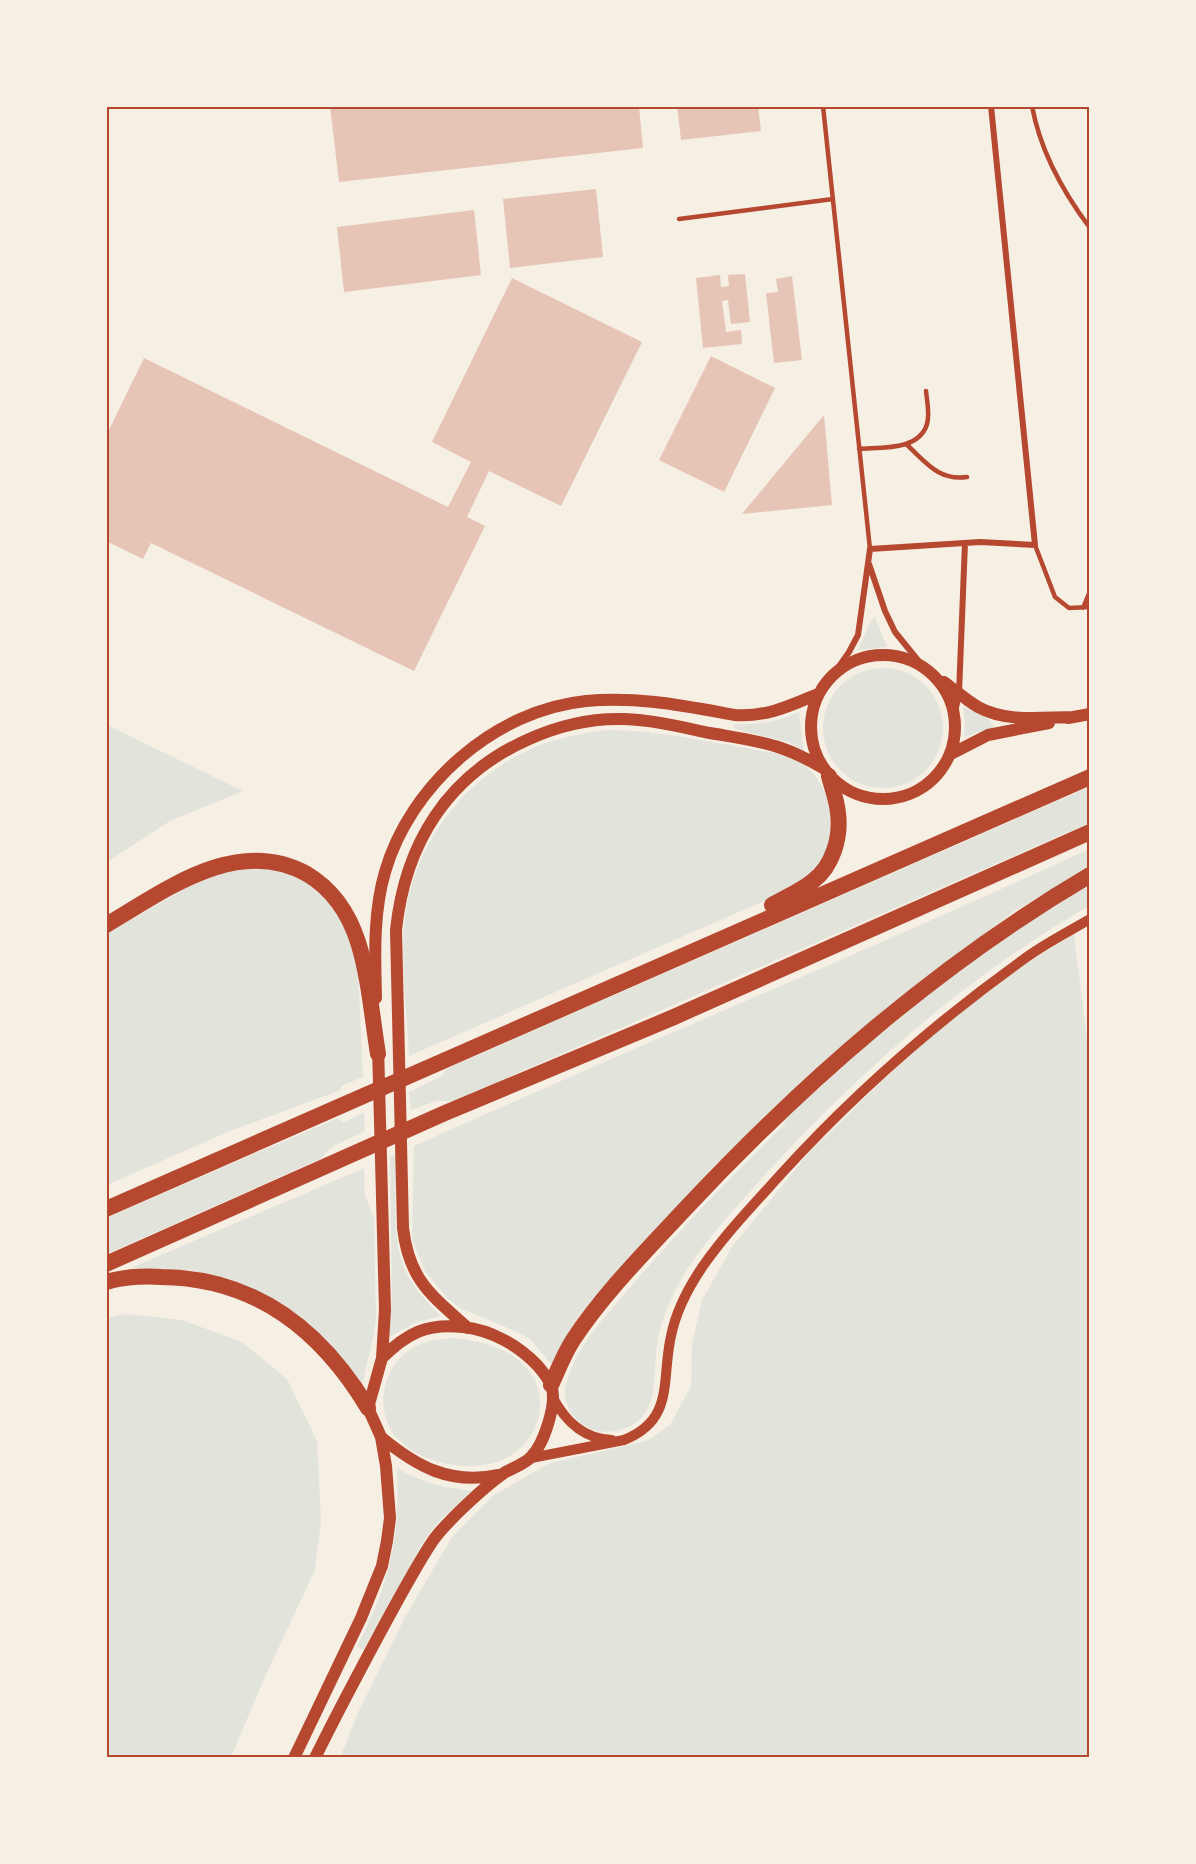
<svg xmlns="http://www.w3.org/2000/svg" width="1196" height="1864" viewBox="0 0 1196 1864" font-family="'Nunito Sans',sans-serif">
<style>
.green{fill:#e2e4dc}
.building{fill:#e6c5b7}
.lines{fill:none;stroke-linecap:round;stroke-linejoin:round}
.service{stroke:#b5482f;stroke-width:4.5}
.minor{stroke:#b5482f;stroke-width:6}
.tertiary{stroke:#b5482f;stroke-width:10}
.secondary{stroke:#b5482f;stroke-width:12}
.motorway{stroke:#b5482f;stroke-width:16}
.neatline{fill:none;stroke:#b5482f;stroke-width:2}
</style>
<rect width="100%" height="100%" fill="#f6efe4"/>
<path class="green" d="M875,617L887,647L858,650L870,622Z
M823 728a60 60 0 1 1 120 0a60 60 0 1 1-120 0Z
M963,707L989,719L994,727L964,737L965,721Z
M799,712L804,751L788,742L735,729L734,724C757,725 777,722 799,712Z
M106,725H107L243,791L170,821L107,862Z
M606,730C664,730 723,745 780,754C789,758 799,760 806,766C837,792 838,846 812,875C804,884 782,892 771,898L409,1056C407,1011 400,963 405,918C413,848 459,785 522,753C548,740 577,734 606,730Z
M1089,787V823L454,1101H436L411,1110L409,1092L442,1076L446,1069Z
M1089,849V869L1014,911L846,1042L784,1098L715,1165L590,1302L569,1331L552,1365L531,1340L517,1332L462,1309L448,1299L425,1271L412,1239L414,1146C638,1045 866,952 1089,849Z
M243,866L276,869L310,884L323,895L345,923L358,969L363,1077L341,1086V1090L230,1131L107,1185L106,934L207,876Z
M1089,881V906C969,975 866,1066 772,1167C739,1204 702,1242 678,1285C668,1304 660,1324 657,1345C652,1379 662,1421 616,1431C600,1434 585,1429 574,1417C567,1408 563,1396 566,1384C576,1345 608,1314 633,1284C681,1228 732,1175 785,1124V1118L868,1044L965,964Z
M1074,934L1090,1063L1089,1757L340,1758L358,1713L405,1617L452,1537L494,1495L550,1463L647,1441L670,1425L691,1386L692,1344L702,1300L732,1247L808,1154L931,1033L1014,971Z
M364,1112L365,1131L333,1146L320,1159L107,1254L106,1218L338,1118L343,1123Z
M396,1154C397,1187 391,1233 403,1264C410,1285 426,1301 441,1316L417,1322L389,1337L392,1293L390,1157Z
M364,1168L365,1195L374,1219L376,1318L373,1339L362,1385L237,1282L188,1270H138L133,1267Z
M126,1314L182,1320L242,1342L287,1379L317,1441L321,1520L315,1570L264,1679L231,1757H107L106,1318Z
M454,1338C480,1341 512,1348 528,1370C558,1407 529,1460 484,1465C456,1469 420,1461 399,1440C373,1414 381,1368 411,1349C424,1340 439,1339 454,1338Z
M397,1468C421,1482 444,1488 472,1491L440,1520L425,1539L363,1650L357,1646C390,1584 400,1538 397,1468Z"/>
<path class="building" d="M330,106H639L643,148L339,182Z
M677,106H758L761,131L681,140Z
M596,189L603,257L510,268L503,199Z
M474,210L481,275L344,292L337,227Z
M745,274L750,322L731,324L728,300L722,301L726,332L741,330L742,344L703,348L696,278L720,275L721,287L729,286L728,275Z
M792,276L802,360L774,363L766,293L778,292L776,279Z
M512,278L642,342L561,506L489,471L467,517L485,526L414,671L151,543L143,559L106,541V436L144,358L448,507L471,462L432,442Z
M711,356L775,388L724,492L659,460Z
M824,415L832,505L742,514Z"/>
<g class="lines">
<path class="service" d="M823,106L870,549
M1032,106C1040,150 1063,192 1090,228
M679,219L833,199
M906,444C926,462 938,481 967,477
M859,449C881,447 919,451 927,424C930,414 927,401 926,391
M1035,545L1055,597L1069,608L1090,607
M1083,608L1090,591"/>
<path class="minor" d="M869,564L885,611L895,632L921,664
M833,675L849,652L858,635L870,549L980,542L1035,545L991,106
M955,713L959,693L965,543"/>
<path class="tertiary" d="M552,1396C565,1421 583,1439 612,1440
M531,1458L624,1440C675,1420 661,1380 671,1336C676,1311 688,1288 703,1266C726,1233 755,1203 782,1173C855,1093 936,1022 1024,959C1044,944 1068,932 1090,919"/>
<path class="secondary" d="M811 727a72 72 0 1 1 144 0a72 72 0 1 1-144 0Z
M944,682C955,690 966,700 978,707C1007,723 1043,717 1074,717
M1068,718L1090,714
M951,754L988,735L1049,723
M376,998C375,956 373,913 385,872C410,785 495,710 586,701C637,696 685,706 735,715C767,717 789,706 818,694
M468,1328C431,1295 409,1280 403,1228L396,930C405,844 447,776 527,740C557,726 590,718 624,719C653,720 681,727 710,733C733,737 758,740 781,748C796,753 809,760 823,768
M381,1437C417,1467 450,1485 499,1475
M294,1758L361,1618L382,1566L387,1541L390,1518L386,1466L381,1437L368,1408L382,1358L385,1310L378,1046
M315,1758C336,1715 358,1674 380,1633C397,1602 413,1571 432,1542C445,1523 485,1486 504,1473C512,1468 525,1464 531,1457C544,1444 558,1402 551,1385C548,1378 542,1371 538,1366C518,1345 491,1330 463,1327C427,1323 407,1333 382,1358"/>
<path class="motorway" d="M772,905C786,897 801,891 813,881C833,866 841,837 838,813C837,801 832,788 829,776
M106,925C166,890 237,835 307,874C332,889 349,914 358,942C369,977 372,1017 378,1054
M106,1209L1090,777
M106,1264L445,1113L674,1017L1090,832
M106,1282C124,1277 144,1276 161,1277C256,1278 321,1330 368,1408
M551,1385C558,1370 564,1354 573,1340C604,1293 646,1251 685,1209C805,1081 937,965 1090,875"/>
</g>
<rect width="1196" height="1864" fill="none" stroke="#f6efe4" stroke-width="216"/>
<rect x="108" y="108" width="980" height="1648" class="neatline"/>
</svg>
